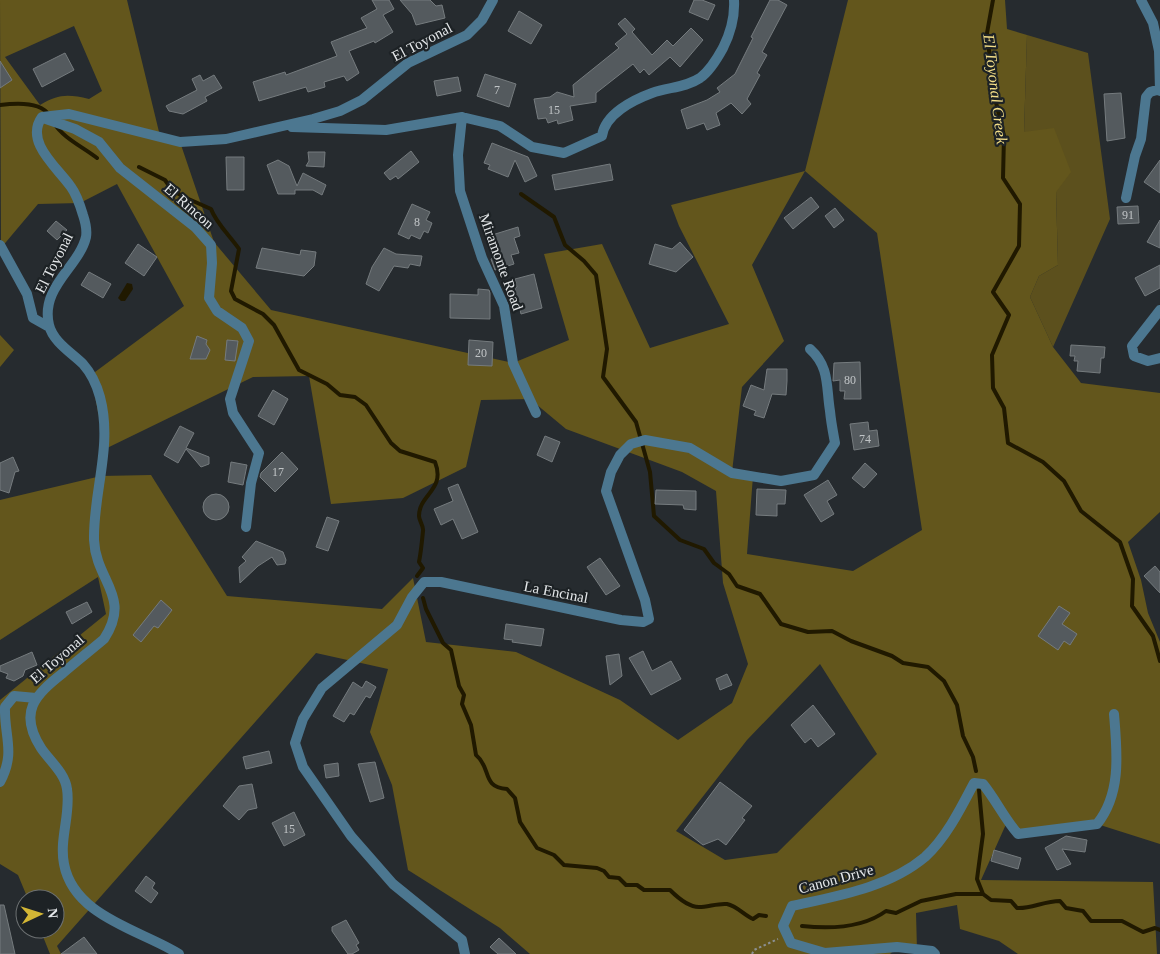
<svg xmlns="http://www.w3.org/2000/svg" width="1160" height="954" viewBox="0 0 1160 954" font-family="Georgia,serif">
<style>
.green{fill:#5c501d}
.forest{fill:#63561c;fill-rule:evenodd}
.water{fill:#201900}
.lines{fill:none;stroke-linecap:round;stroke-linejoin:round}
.stream{stroke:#201900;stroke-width:4}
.building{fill:#545a5e;stroke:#757b7e}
.path{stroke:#8c9093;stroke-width:2;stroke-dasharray:2.5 2.5;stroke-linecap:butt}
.minor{stroke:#4c7790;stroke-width:10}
.labels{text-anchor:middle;stroke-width:4.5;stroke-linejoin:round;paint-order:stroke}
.number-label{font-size:12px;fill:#c0c4c6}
.street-label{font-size:15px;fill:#e4e7e9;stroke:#1d2225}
.water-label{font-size:16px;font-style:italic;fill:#f2dd87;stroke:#1d2225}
</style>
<rect width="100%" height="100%" fill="#262b2f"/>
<path class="green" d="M1027,35L1088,53L1110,219L1053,347L1030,297L1039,276L1058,265L1056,192L1024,133Z"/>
<path class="forest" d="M0,0H127L160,136L180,142L214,242L271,310L513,363L569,340L544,254L602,244L650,348L729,324L679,226L671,205L805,171L848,0H1005L1007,29L1027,35L1024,132L1054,128L1071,172L1056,192L1058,265L1039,276L1030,297L1053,347L1081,383L1160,393V512L1128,542L1141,580L1148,613L1160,642V844L1097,824L1018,834L1007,822L981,880L1153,882L1157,954H1018L999,941L960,929L957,905L916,913L917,950L897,947L890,954H530L500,928L408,870L392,785L370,732L388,669L316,653L57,946L61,954H50L40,929H55V899H28L18,875L0,864V700L106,614L98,577L0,640V500L101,476L151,475L227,596L382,609L413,578L426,642L516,652L620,700L678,740L732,703L748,664L723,583L716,491L682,472L566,429L530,399L481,400L466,467L403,498L331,504L309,376L253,377L105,449L91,375L184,306L117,184L80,203L38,204L1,248ZM74,26L102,91L89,99C68,94 58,94 40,105L5,57ZM805,171L877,233L922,530L853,571L747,554L753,476L732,472L742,387L784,341L752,265ZM820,664L877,754L777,853L725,860L676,831L747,740Z
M0,335L14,350L0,367Z"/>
<path class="water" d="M127,283L132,284L133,289L125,301H121L118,298Z"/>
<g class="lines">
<path class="stream" d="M993,0L987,33L994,94L1004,136L1003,178L1020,204L1019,246L993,292L1009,315L992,355L993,388L1004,408L1008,443L1043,462L1064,481L1081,511L1120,542L1133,579L1132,606L1153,636L1160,661
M0,105C15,103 40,101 49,115
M54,123C63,138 83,147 97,158
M139,167L165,180L172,190L184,197L211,209C216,223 230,236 239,249L231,291L235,299L263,314L274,325L299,370L327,384L340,395L355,397L366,405L391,443L400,451L435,462C446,490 419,494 419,516C419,521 424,526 423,531C422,541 421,552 419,562L423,568L417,576
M521,194L554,217L565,245L584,261L596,275L607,349L603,377L636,422L650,472L654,516L680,540L704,549L714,563L729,574L737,586L760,594L781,624L808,632L832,631L851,641L892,656L903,663L928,667L944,681L957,705L963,736L973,757L976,771
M423,598L426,609L443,643L451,650L459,686L464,695L462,704L471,725L476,755C492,768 481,787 507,789L515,798L520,822L537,848L554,855L564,865L597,868L604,871L609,877L619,878L626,885H637L644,890H670C677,897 689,907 699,907C708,907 718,903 727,904C737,906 744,915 753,919L759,915L766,916
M979,790L983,834L977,879L983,894
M802,926C830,929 863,928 886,911L896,913L921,901L956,894H983L991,900L1011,901L1017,908C1031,909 1044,901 1060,901L1066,908L1083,911L1091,921H1122L1143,932L1155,928L1160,930"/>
</g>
<path class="building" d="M372,0H389L394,9L383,15L393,32L375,43L374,41L349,51L359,73L347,81L344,76L324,82L325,87L308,92L306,87L259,101L253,82L285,72L286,75L337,56L331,42L367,28L361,18L377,9Z
M400,0H430L436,6L442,5L445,18L416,25L412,14Z
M694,0H702L715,5L708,20L689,12Z
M770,0H778L787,5L762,52L767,55L757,73L760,75L747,99L751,104L742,114L731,103L716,113L720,125L707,130L704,123L687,129L681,110L707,100L720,92L717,88L735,74L753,38L751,37Z
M519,11L542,25L531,44L508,31Z
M625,18L635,29L632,32L652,55L667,40L673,46L691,28L703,40L680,67L670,57L649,75L644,69L640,73L633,64L596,93V102L570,106L573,120L558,124L557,120L548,123L546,118L538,119L534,99L550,97L557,92L574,97L573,85L619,48L615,44L627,34L618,24Z
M65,53L74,70L42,87L33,69Z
M0,61L12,80L0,88Z
M485,74L516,84L509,107L477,96Z
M200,75L203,81L214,75L222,88L205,97L207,101L183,114L169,111L166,106L197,90L192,79Z
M458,77L461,91L437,96L434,81Z
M1121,93L1125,138L1107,141L1104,94Z
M492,143L528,157L537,176L525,182L515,160L508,177L488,169L490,165L484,163Z
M411,151L419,162L398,179L396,176L390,180L384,173Z
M308,152H325L324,167L306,166L309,161Z
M226,157H244V190H227Z
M278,160L289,166L297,186L303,173L326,185L322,195L313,190H295V194H278L267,165Z
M1160,160V193L1144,182Z
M610,164L613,180L555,190L552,175Z
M811,197L819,207L793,229L784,218Z
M412,204L430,212L426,220L432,223L428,233L424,231L420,239L411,235L409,239L398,234Z
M1138,206L1139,223L1118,224L1117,207Z
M835,208L844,220L834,228L825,216Z
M1160,220V248L1147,242Z
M56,221L67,230L57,240L47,231Z
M518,227L520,236L514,238L519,253L511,255L514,264L495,270L491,259L498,256L492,235Z
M680,242L693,257L676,272L649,264L655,244L672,249Z
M138,244L157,257L144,276L125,263Z
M262,248L300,255L301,250L316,252L314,266L304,276L256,268Z
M384,248L396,254L422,256L420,266L410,264L408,268L394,266L379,291L366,284L372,267Z
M1160,265V288L1145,296L1135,278Z
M89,272L111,284L103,298L81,285Z
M534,274L542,308L521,314L515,288L517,287L515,279Z
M478,289L489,290L490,293V319L450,318V294L478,295Z
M197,336L207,340L206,344L210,350L206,359H190Z
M227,340L238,341L235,361L225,360Z
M469,340L493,342L492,366L468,365Z
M1071,345L1105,347L1104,358H1101L1100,373L1077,371L1078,361H1074L1075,356H1070Z
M860,362L861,399H844L845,391H840V380L833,381L834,363Z
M767,369H787V381L786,395L772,394L764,418L754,415L756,411L743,406L751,385L764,390Z
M273,390L288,399L274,425L258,416Z
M868,422L869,431L877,430L879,446L854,450L850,424Z
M180,426L194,433L186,448L209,457V464L201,467L186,449L178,463L164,455Z
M545,436L560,442L552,462L537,455Z
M282,452L298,469L275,492L260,477L261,473Z
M13,457L19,471L15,472L9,493L0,490V463Z
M231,462L247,465L243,485L228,482Z
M865,463L877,474L864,488L852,478Z
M828,480L837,495L827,501L834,514L821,522L804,495Z
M458,484L478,532L462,539L453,519L441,525L434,509L453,501L448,488Z
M757,489L786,490L785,504H777V516L756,515Z
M656,490L696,491V510L684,509L683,505L655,504Z
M203 507a13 13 0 1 1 26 0a13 13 0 1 1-26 0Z
M327,517L339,521L328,551L316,547Z
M256,541L283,552L286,560L285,564L277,565L272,557L258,566L240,583L239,567L246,561L242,557Z
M600,558L620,586L606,595L587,567Z
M1155,566L1160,572V593L1144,576Z
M161,600L172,610L158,628L154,626L141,642L133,635Z
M87,602L92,612L72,624L66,612Z
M1059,606L1070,613L1062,624L1077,634L1070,645L1064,641L1058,650L1038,636Z
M506,624L544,629L541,646L512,642L513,640L504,639Z
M643,651L652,671L671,661L681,679L651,695L629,658Z
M32,652L37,665L25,670L23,676L14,681L6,678L8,674L0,671V666Z
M619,654L622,676L610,685L606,656Z
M727,674L732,685L720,690L716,679Z
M366,681L376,687L370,698L366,696L354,715L350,713L344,722L333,716L353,682L362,688Z
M813,705L835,734L818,747L811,738L805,743L791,725Z
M269,751L272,763L246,769L243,757Z
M375,762L384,798L370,802L358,764Z
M338,763L339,776L326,778L324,765Z
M720,782L752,806L742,818L745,820L726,845L718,839L703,845L684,830Z
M252,784L257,808L248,810L239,820L223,806L239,786Z
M294,812L305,835L284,846L272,823Z
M1066,836L1087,840L1085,852L1062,849L1071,864L1057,870L1045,848Z
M994,850L1021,858L1018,869L991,861Z
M146,876L155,883L152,888L158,893L151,903L135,891Z
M0,905H4L15,954H0Z
M346,920L359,943L356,945L359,950L352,954H348L332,931V927Z
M84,937L97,954H61Z
M499,938L516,954H498L490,947Z"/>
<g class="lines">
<path class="path" d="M752,954L754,950L778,939"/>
<path class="minor" d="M1141,0L1153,23L1159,51L1160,91
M462,117L458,155L460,191L482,258L504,306L513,363L536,413
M43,118L75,129L99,142L120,168L195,227L211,245L212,263L209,298L217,311L242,328L249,341L230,399L233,413L259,453L251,483L246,527
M292,127L386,130L462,117L500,126L532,147L564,153L602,136C605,114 633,100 652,93C668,87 685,88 700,78C710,71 717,59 723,48C731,32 735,18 734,0
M1126,198L1135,156L1141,139L1146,97L1150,92L1160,89
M0,245L27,294L33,318L49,327
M1160,310L1132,346L1134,356L1148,361L1160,358
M0,782C16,752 4,737 5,707L14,696L36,698
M179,954C141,930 74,917 64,864C59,839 71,814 67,789C65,773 49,760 41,748C18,712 35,695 63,673C77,661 91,650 104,639C132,596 96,582 94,540C93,492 113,446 100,397C97,386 91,373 83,364C72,353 53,342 49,325C40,287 79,267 86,237C87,231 85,221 83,215C80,205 77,195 71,187C58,168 24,142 42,117L69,114L180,142L226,139L313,119L340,111L362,100L408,63L467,35L482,20L493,0
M465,954L462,940L393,884L351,836L303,767L295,743L303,719L322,688L397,625L412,597L424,582H441L621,620L643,622L649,619L645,600L606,491L611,472L620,455L631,444L645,440L690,448L732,473L781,481L814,475L835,443C833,432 831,422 830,411C826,387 830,367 810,349
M935,954L932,951L897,947L825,953L791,943L783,926L792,906C837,896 888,888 925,857C946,838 961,808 974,783L983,784C996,800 1004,818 1018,834L1097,824C1122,793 1117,751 1114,714"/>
</g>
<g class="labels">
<g class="number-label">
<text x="497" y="94">7</text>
<text x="554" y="114">15</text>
<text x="1128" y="219">91</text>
<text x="417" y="226">8</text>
<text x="481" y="357">20</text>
<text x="850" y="384">80</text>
<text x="865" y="443">74</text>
<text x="278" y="476">17</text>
<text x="289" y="833">15</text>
</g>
<g class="street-label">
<text transform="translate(422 42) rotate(-28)" y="5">El Toyonal</text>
<text transform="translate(189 206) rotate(41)" y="5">El Rincon</text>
<text transform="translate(501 262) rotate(70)" y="5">Miramonte Road</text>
<text transform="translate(54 263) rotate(-63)" y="5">El Toyonal</text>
<text transform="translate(556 592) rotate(11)" y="5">La Encinal</text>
<text transform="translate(57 659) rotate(-41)" y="5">El Toyonal</text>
<text transform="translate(836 879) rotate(-15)" y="5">Canon Drive</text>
</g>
<g class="water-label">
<text transform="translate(996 89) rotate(83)" y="6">El Toyonal Creek</text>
</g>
</g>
<g transform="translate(40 914) rotate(86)"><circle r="24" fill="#1d2225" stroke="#6d7173"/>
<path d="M0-4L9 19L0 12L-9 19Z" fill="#d3b635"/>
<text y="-8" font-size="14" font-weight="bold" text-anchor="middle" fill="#e4e7e9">N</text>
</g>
</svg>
